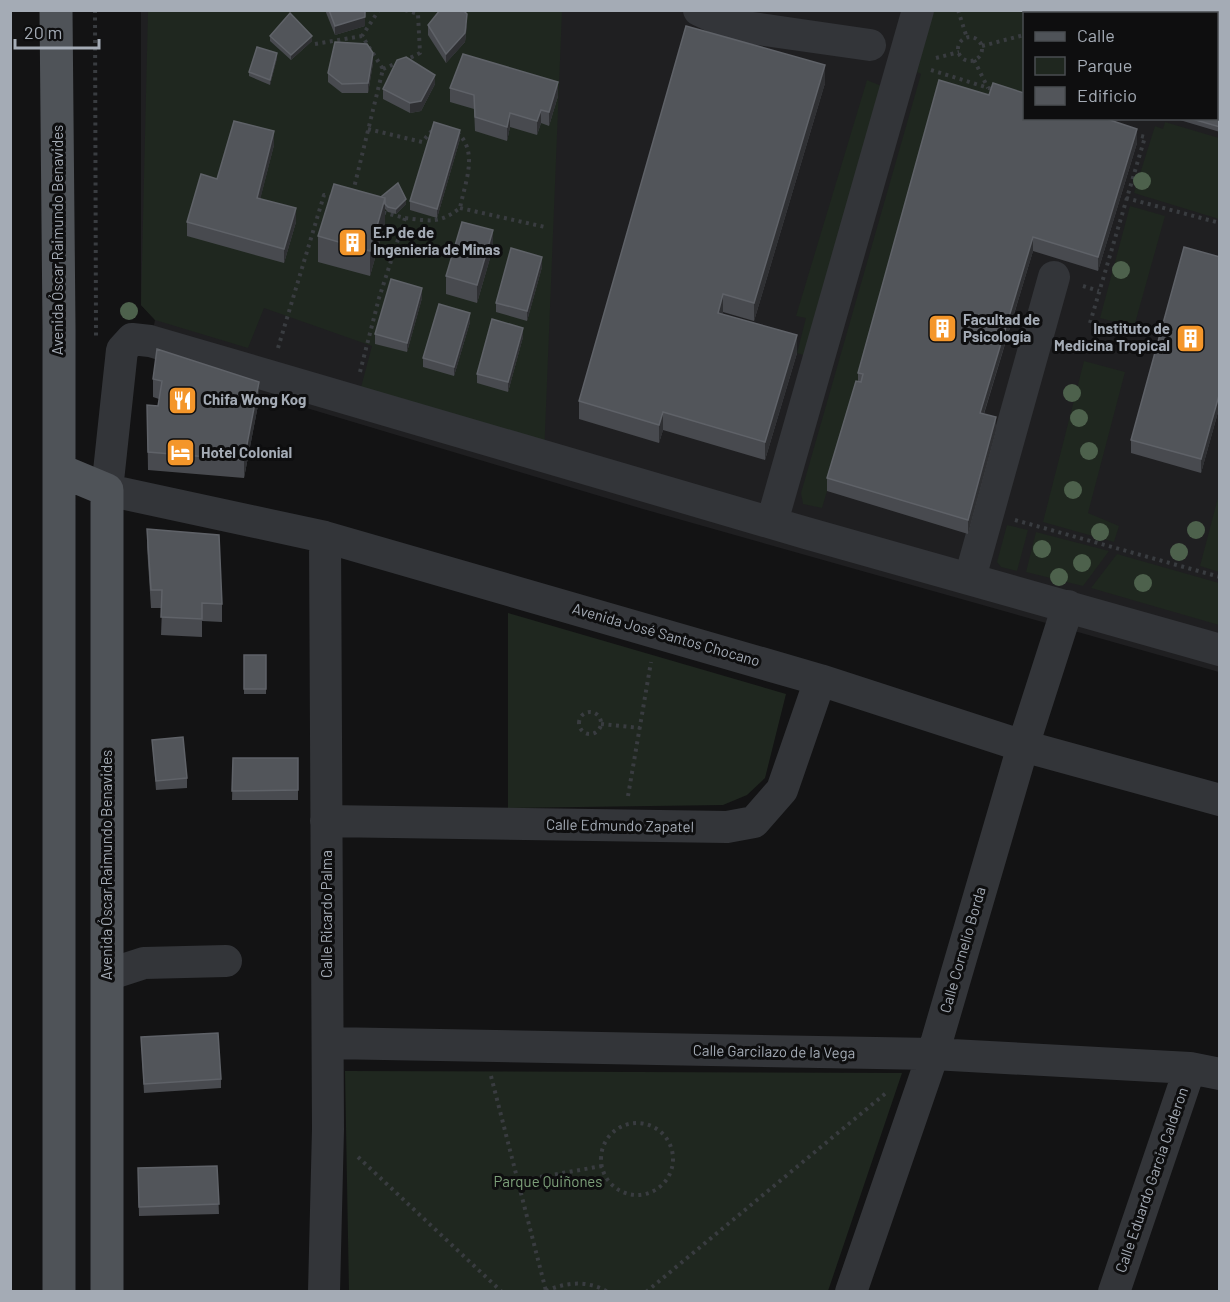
<svg xmlns="http://www.w3.org/2000/svg" width="1230" height="1302" viewBox="0 0 1230 1302" font-family="Barlow,sans-serif">
<style>
.built{fill:#1f1f21;fill-rule:evenodd}
.green{fill:#1f271f}
.lines{fill:none;stroke-linecap:round;stroke-linejoin:round}
.path{stroke:#393c40;stroke-width:4;stroke-dasharray:3 4.5;stroke-linecap:butt}
.minor{stroke:#333539;stroke-width:32}
.major{stroke:#4f5358;stroke-width:33}
.tree{fill:#4d614c}
.wall{fill:#484a4f}
.shaded-wall{fill:#2f3033}
.building{fill:#52555a;stroke:#5f6268;stroke-width:1.5}
.labels{text-anchor:middle;stroke-width:6;stroke-linejoin:round;paint-order:stroke}
.poi-label{font-size:15px;font-weight:bold;fill:#a4abb5;stroke:#0e0e0f;text-anchor:start}
.street-label{font-size:15px;fill:#a4abb5;stroke:#0e0e0f}
.park-label{font-size:15px;fill:#7da07a;stroke:#0e0e0f}
</style>
<rect width="100%" height="100%" fill="#131314"/>
<path class="built" d="M141,11H1219V672L643,509L157,363L149,351L155,320L141,305ZM1024,14H1216V118H1024Z"/>
<path class="green" d="M148,11H562L544,456L360,391L372,346L264,308L248,348L155,320L141,305Z
M933,11H1151L1150,14H1024V107L858,387L822,508L803,504L801,493L921,74L917,72Z
M867,80L886,88L810,357L797,353L806,318L796,316Z
M1165,122L1219,138V219L1134,193L1155,126L1163,129Z
M1130,206L1165,216L1134,327L1100,318Z
M1084,361L1125,372L1088,513L1119,526L1114,542L1043,522Z
M1219,494V572L1200,566Z
M1007,525L1028,530L1017,571L1001,567L997,562Z
M1036,532L1109,551L1083,586L1026,572Z
M1117,554L1219,583V625L1091,588Z
M508,613L786,694L765,778L747,795L723,805L508,808Z
M345,1071L902,1073L828,1291L349,1292Z"/>
<g class="lines">
<path class="path" d="M95,10L96,337
M405,10L418,14L420,53L406,60
M958,10L967,38
M1139,10L1149,14
M1109,14L1122,10
M1130,14L1131,10
M1216,33L1220,34
M958 49a12 12 0 1 1 24 0a12 12 0 1 1-24 0Z
M315,44L362,36
M982,46L1024,35
M936,58L959,52
M974,60L988,88
M383,69L399,62
M931,70L995,90
M368,129L422,142L436,126
M353,192L383,69L362,36L379,10
M1126,198L1220,223
M460,208L545,227
M405,218C431,221 439,224 460,208C465,182 479,152 457,132
M1083,286L1099,291
M1090,323L1145,137L1133,134
M278,348L324,195L334,198
M360,372L379,298L405,218L382,212
M1015,520L1220,577
M579 723a11 11 0 1 1 22 0a11 11 0 1 1-22 0Z
M601,724L640,728
M628,796L651,662
M491,1076L546,1291
M601 1159a36 36 0 1 1 72 0a36 36 0 1 1-72 0Z
M358,1157L502,1292
M518,1181L602,1166
M546,1291C566,1282 588,1280 608,1292
M646,1292L886,1093"/>
<path class="minor" d="M699,10L731,25L870,45
M772,522L918,10
M970,578L1054,277
M1220,650L806,533L150,341L132,339L122,350L107,490L325,537L820,680L1023,746L1220,800
M326,821L727,827L754,822L782,790L820,680
M107,975L144,963L226,961
M328,1043L933,1054L1190,1068L1220,1074
M324,1292L328,1129L325,537
M851,1292L933,1054L1023,746L1068,606
M1114,1292L1190,1068"/>
<path class="major" d="M56,10L59,328V1292
M59,470L107,490V1292"/>
</g>
<g class="tree">
<circle cx="1142" cy="181" r="9"/>
<circle cx="1121" cy="270" r="9"/>
<circle cx="129" cy="311" r="9"/>
<circle cx="1072" cy="393" r="9"/>
<circle cx="1079" cy="418" r="9"/>
<circle cx="1089" cy="451" r="9"/>
<circle cx="1073" cy="490" r="9"/>
<circle cx="1196" cy="530" r="9"/>
<circle cx="1100" cy="532" r="9"/>
<circle cx="1042" cy="549" r="9"/>
<circle cx="1179" cy="552" r="9"/>
<circle cx="1082" cy="563" r="9"/>
<circle cx="1059" cy="577" r="9"/>
<circle cx="1143" cy="583" r="9"/>
</g>
<path class="wall" d="M325,10H365V26L335,35Z
M467,24L465,42L446,63L428,35V25Z
M270,36L312,41L291,60L270,41Z
M1216,52L1220,53V91H1216Z
M277,58L270,85L249,76V72Z
M373,63L368,93H342L328,82V73Z
M825,83L754,321L723,312L722,314L797,353L765,460L663,430L659,443L579,419V401Z
M435,84L421,111L410,113L383,99V89Z
M450,88L558,96L549,126L541,123L537,135L510,127L507,141L475,131L474,109L450,102Z
M989,95L1137,143L1098,271L1033,251L984,414L996,431L968,534L827,491V478L858,381V373Z
M1220,102V132L1173,118H1216Z
M460,139L437,218L410,210V201Z
M274,145L260,199L296,222L284,263L187,236V222L217,179Z
M334,184L406,204L396,214L388,212L385,209V223L370,276L318,262V236Z
M493,248L477,303L446,294V276Z
M1220,257V405L1201,473L1131,453V440Z
M542,267L527,321L496,312V303Z
M422,298L407,352L375,344V334Z
M470,322L454,376L423,367V358Z
M523,337L508,392L477,383V374Z
M153,379L259,400L244,478L148,470L147,405L158,406L159,399L153,397Z
M147,529L222,604V622L202,621V637L161,635L162,608H151L147,547Z
M244,655H266V694H244Z
M152,740L187,778V788L156,790Z
M233,758H298V800H232Z
M141,1037L221,1079V1088L144,1093Z
M217,1166L219,1214L139,1216L138,1168Z"/>
<path class="shaded-wall" d="M467,14V24L465,42L446,63V54Z
M365,17V26L335,35V26Z
M312,36V41L291,60V55Z
M277,53V58L270,85V80Z
M373,53V63L368,93V83Z
M825,65V83L754,321V303Z
M435,75V84L421,111L410,113V103Z
M558,82V96L549,126V112Z
M541,110V123L537,135V121Z
M510,113V127L507,141V127Z
M1137,129V143L1098,271V257Z
M460,130V139L437,218V209Z
M274,131V145L257,212V198Z
M385,198V223L370,276V251Z
M406,199V204L396,214V209Z
M296,208V222L284,263V249Z
M493,230V248L477,303V285Z
M1033,237V251L980,426V413Z
M542,257V267L527,321V311Z
M422,288V298L407,352V343Z
M723,294V312L718,331V313Z
M470,313V322L454,376V367Z
M523,328V337L508,392V382Z
M797,335V353L765,460V442Z
M259,382V400L244,478V460Z
M1220,392V405L1201,473V459Z
M663,412V430L659,443V425Z
M996,417V431L968,534V520Z"/>
<path class="building" d="M329,10H365V17L335,26Z
M440,10H463L467,14L465,33L446,54L428,25Z
M290,13L312,36L291,55L270,36Z
M686,26L825,65L754,303L723,294L718,313L797,335L765,442L663,412L659,425L579,401Z
M335,42L367,44L373,53L368,83L342,84L328,73Z
M257,47L277,53L270,80L249,72Z
M1216,52L1220,53V87L1216,86Z
M463,54L558,82L549,112L541,110L537,121L510,113L507,127L475,117L474,95L450,88Z
M406,57L435,75L421,101L410,103L383,89L397,60Z
M939,80L989,95L993,83L1024,93V118H1104L1137,129L1098,257L1033,237L980,413L996,417L968,520L827,478L856,381L861,382L863,374L858,373Z
M1216,101L1220,102V127L1189,118H1216Z
M234,121L274,131L257,198L296,208L284,249L187,222L201,174L217,179Z
M434,122L460,130L437,209L410,201Z
M398,183L406,199L396,209L388,207L385,204V198L381,197Z
M334,184L385,198L370,251L318,236Z
M462,222L493,230L477,285L446,276Z
M1184,247L1220,257V392L1201,459L1131,440Z
M511,248L542,257L527,311L496,303Z
M391,279L422,288L407,343L375,334Z
M439,304L470,313L454,367L423,358Z
M492,319L523,328L508,382L477,374Z
M157,349L259,382L244,460L148,452L147,405L158,406L162,381L153,379Z
M147,529L219,535L222,604L202,603V619L161,617L162,590H151Z
M244,655H266V689H244Z
M183,737L187,778L156,781L152,740Z
M233,758H298V790L232,791Z
M218,1033L221,1079L144,1084L141,1037Z
M217,1166L219,1204L139,1207L138,1168Z"/>
<defs>
<symbol id="building-square" viewBox="-11 -11 22 22"><rect x="-9" y="-9" width="18" height="18" rx="4" fill="#f4962a" stroke="#0e0e0f"/><path d="M-4-6H4V6H1V3H-1V6H-4ZM-2.5-4.3h1.7v1.8h-1.7ZM.8-4.3h1.7v1.8H.8ZM-2.5-1h1.7V.8h-1.7ZM.8-1h1.7V.8H.8Z" fill="#fff"/></symbol>
<symbol id="restaurant-square" viewBox="-11 -11 22 22"><rect x="-9" y="-9" width="18" height="18" rx="4" fill="#f4962a" stroke="#0e0e0f"/><path d="M-5-6h1v4h1v-4h1v4h1v-4h1v5L-1.5 .5V6h-2V.5L-5-1ZM5-6V6H3V1.5H1.5Q1.5-4 5-6Z" fill="#fff"/></symbol>
<symbol id="hotel-square" viewBox="-11 -11 22 22"><rect x="-9" y="-9" width="18" height="18" rx="4" fill="#f4962a" stroke="#0e0e0f"/><path d="M-6-4.5h1.5V1H6V5H4.5V3h-9V5H-6ZM-4 0a1.8 1.8 0 1 1 3.6 0ZM.5 0V-2.5h3Q6-2.5 6 0Z" fill="#fff"/></symbol>
</defs>
<g fill-rule="evenodd">
<use href="#building-square" x="336" y="226" width="33" height="33"/>
<use href="#building-square" x="926" y="312" width="33" height="33"/>
<use href="#building-square" x="1174" y="322" width="33" height="33"/>
<use href="#restaurant-square" x="166" y="384" width="33" height="33"/>
<use href="#hotel-square" x="164" y="436" width="33" height="33"/>
</g>
<g class="labels">
<g class="poi-label">
<text x="373" y="238">E.P de de<tspan x="373" dy="17">Ingenieria de Minas</tspan></text>
<text x="963" y="325">Facultad de<tspan x="963" dy="17">Psicología</tspan></text>
<text x="1170" y="334" text-anchor="end">Instituto de<tspan x="1170" dy="17">Medicina Tropical</tspan></text>
<text x="203" y="405">Chifa Wong Kog</text>
<text x="201" y="458">Hotel Colonial</text>
</g>
<g class="street-label">
<text transform="translate(58 240) rotate(-90)" y="5">Avenida Óscar Raimundo Benavides</text>
<text transform="translate(666 635) rotate(16)" y="5">Avenida José Santos Chocano</text>
<text transform="translate(620 826) rotate(1)" y="5">Calle Edmundo Zapatel</text>
<text transform="translate(107 865) rotate(-90)" y="5">Avenida Óscar Raimundo Benavides</text>
<text transform="translate(327 914) rotate(-90)" y="5">Calle Ricardo Palma</text>
<text transform="translate(963 950) rotate(-74)" y="5">Calle Cornelio Borda</text>
<text transform="translate(774 1052) rotate(1)" y="5">Calle Garcilazo de la Vega</text>
<text transform="translate(1152 1180) rotate(-71)" y="5">Calle Eduardo Garcia Calderon</text>
</g>
<g class="park-label">
<text x="548" y="1187">Parque Quiñones</text>
</g>
</g>
<rect width="1230" height="1302" fill="none" stroke="#a4abb5" stroke-width="24"/>
<rect x="1023" y="12" width="195" height="108" fill="#0e0e0f" stroke="#4a4d51" stroke-width="1.5"/>
<rect x="1035" y="32" width="30" height="9" fill="#4f5358" stroke="#4a4d51" stroke-width="1.5"/>
<text x="1077" y="42" font-size="18" fill="#a4abb5">Calle</text>
<rect x="1035" y="57" width="30" height="18" fill="#1f271f" stroke="#4a4d51" stroke-width="1.5"/>
<text x="1077" y="72" font-size="18" fill="#a4abb5">Parque</text>
<rect x="1035" y="87" width="30" height="18" fill="#52555a" stroke="#4a4d51" stroke-width="1.5"/>
<text x="1077" y="102" font-size="18" fill="#a4abb5">Edificio</text>
<path d="M15 39v9h84v-9" fill="none" stroke="#a4abb5" stroke-width="3"/>
<text x="24" y="39" font-size="18" fill="#a4abb5" stroke="#0e0e0f" stroke-width="4.5" paint-order="stroke">20 m</text>
</svg>
